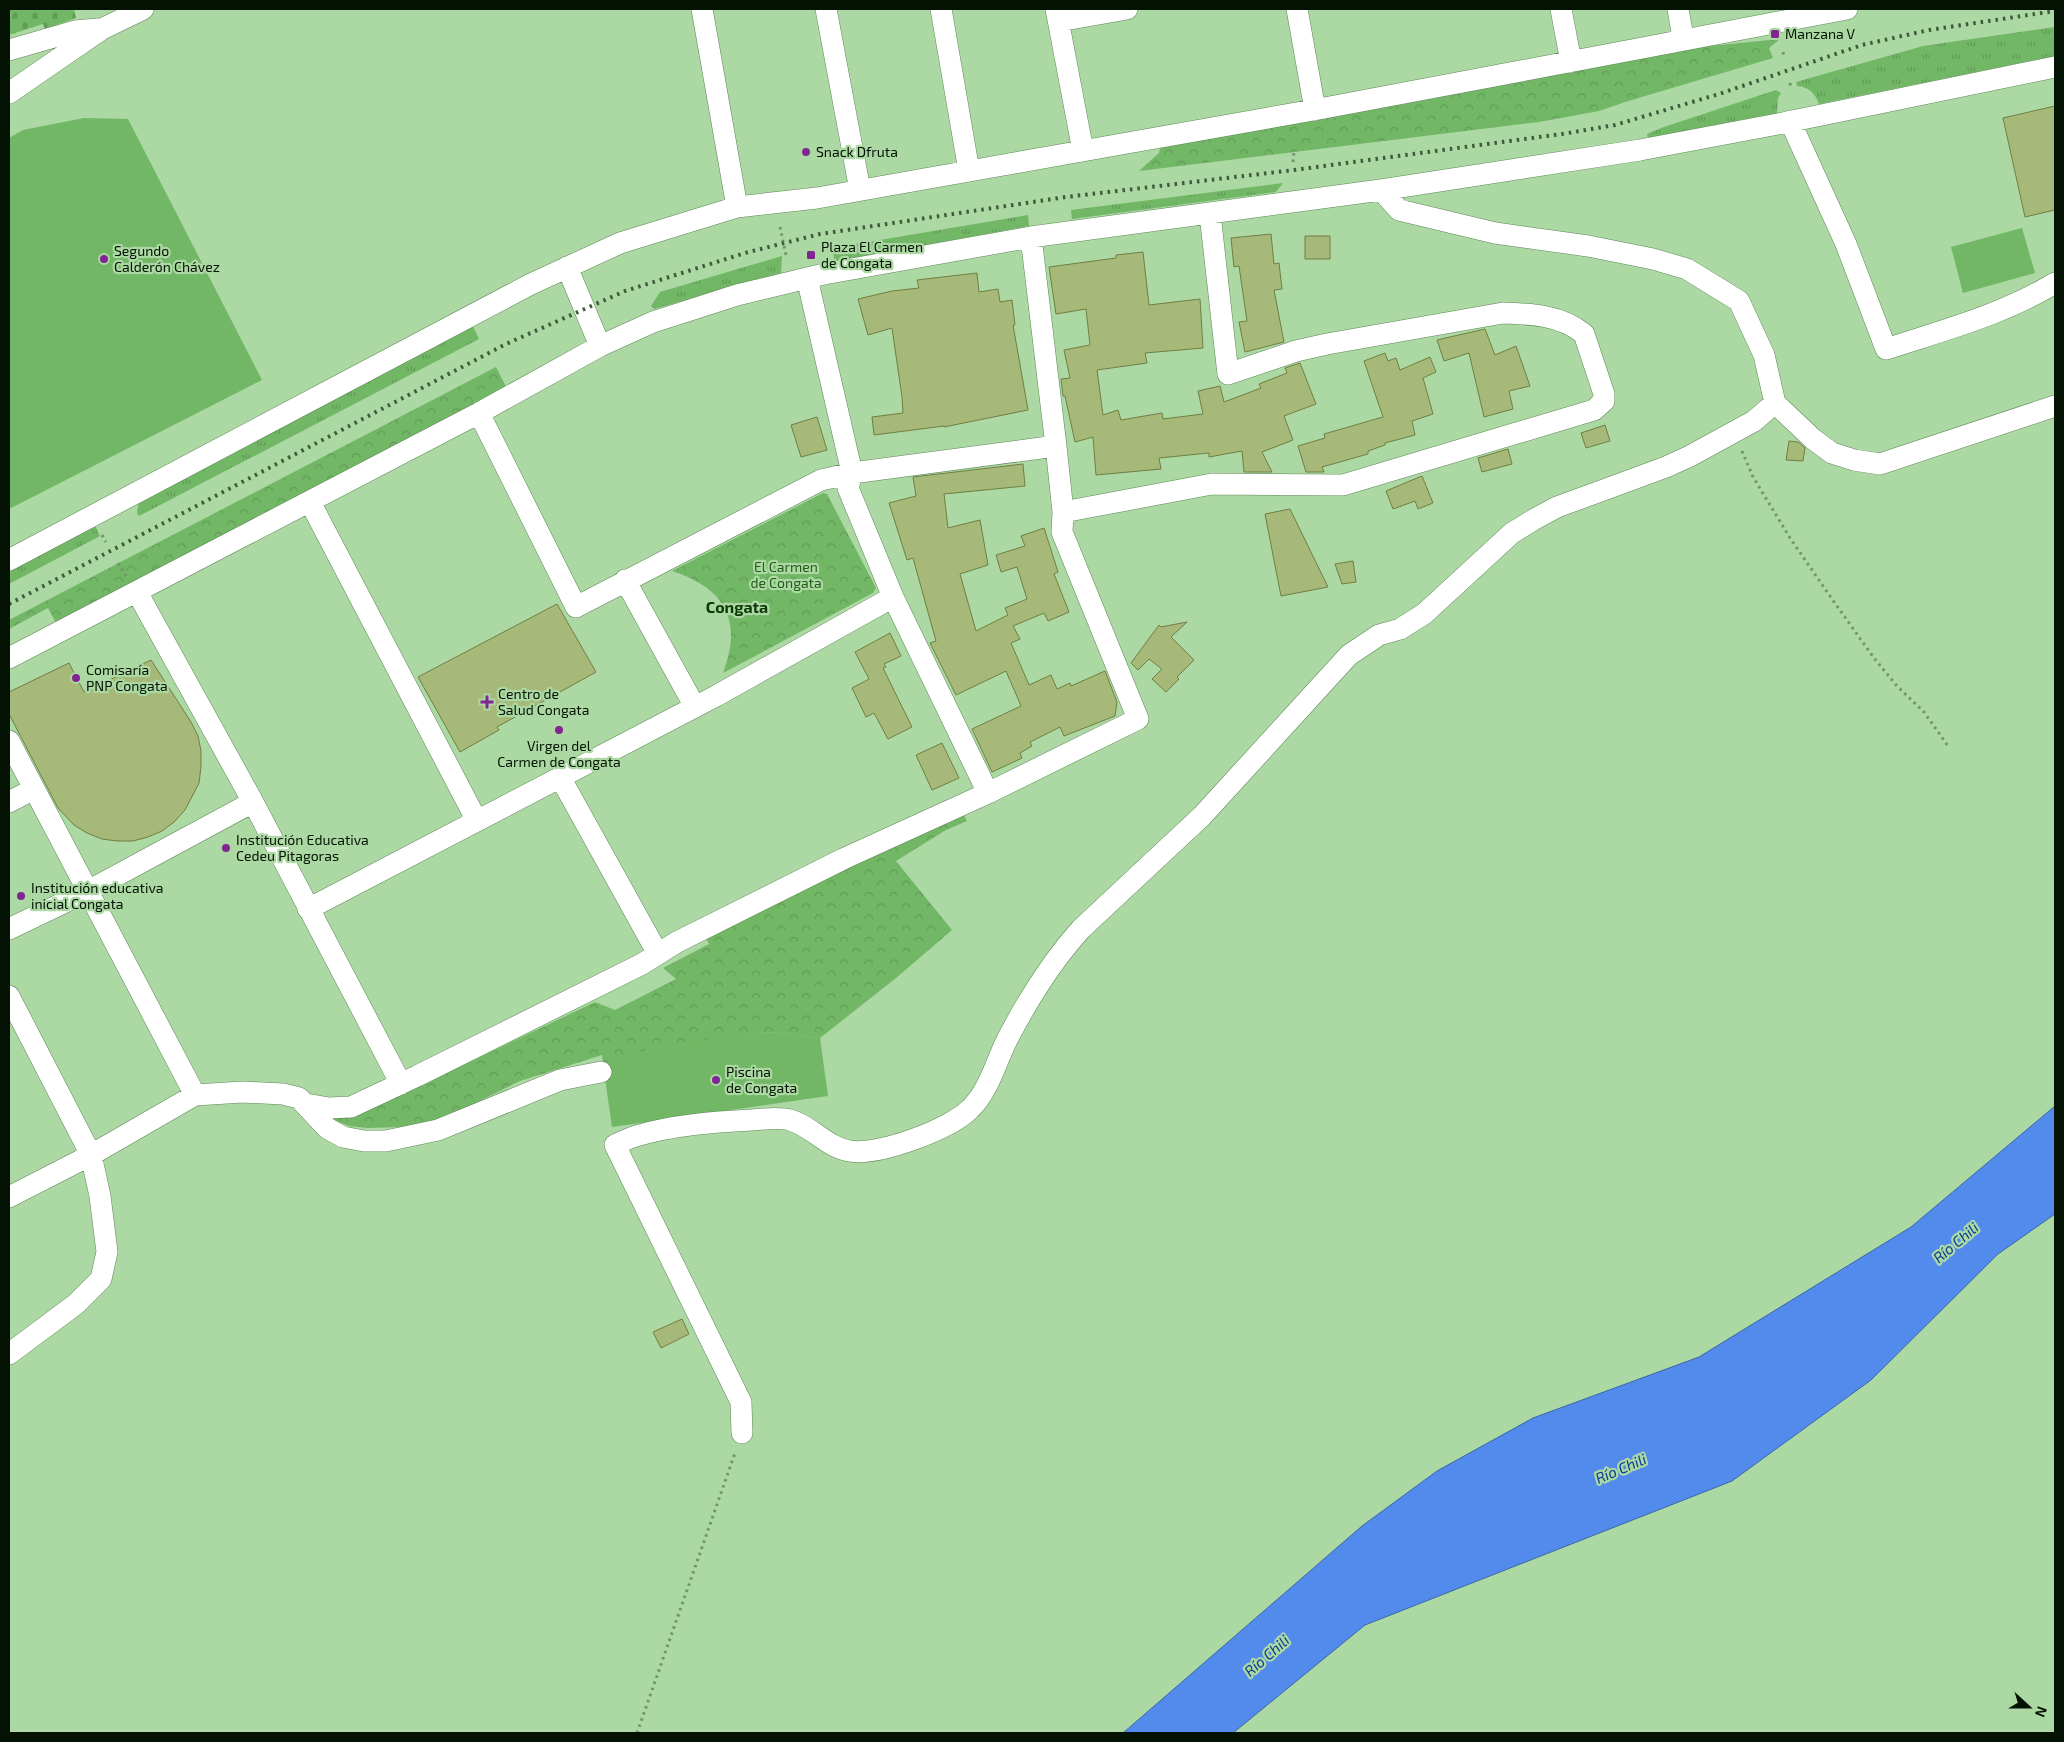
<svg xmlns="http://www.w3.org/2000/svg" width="2064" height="1742" viewBox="0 0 2064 1742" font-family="'Exo 2',sans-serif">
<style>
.grass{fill:url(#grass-tufts)}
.cemetery{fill:url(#cemetery-stones)}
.park{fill:url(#park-crowns)}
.pitch{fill:#71b765}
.water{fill:#538bed;stroke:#3b67a6}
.building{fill:#a7b979;stroke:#6f7f42}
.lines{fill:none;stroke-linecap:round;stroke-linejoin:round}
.minor-casing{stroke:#5e8857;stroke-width:22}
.path{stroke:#72946c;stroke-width:3;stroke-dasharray:2.5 4;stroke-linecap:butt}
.minor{stroke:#fff;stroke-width:21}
.rail{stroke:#405a3c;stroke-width:4;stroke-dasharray:2.5 5;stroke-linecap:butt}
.poi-dot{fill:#802591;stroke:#abd8a3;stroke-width:2}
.labels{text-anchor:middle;stroke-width:4.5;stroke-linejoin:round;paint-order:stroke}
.poi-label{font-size:14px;fill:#031202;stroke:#abd8a3;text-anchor:start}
.park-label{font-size:14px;fill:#235b1a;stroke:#abd8a3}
.water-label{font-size:15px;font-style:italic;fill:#0a3c92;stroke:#abd8a3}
.quarter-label{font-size:16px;font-weight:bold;fill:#0f3808;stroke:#abd8a3}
</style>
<defs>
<pattern id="grass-tufts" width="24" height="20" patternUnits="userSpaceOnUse" patternTransform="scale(1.25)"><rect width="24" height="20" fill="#71b765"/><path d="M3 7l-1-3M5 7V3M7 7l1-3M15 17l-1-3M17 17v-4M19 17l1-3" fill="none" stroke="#609c56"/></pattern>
<pattern id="cemetery-stones" width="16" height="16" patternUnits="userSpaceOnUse" patternTransform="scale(1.25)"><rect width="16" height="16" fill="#71b765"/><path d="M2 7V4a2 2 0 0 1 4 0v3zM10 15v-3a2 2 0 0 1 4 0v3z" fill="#609c56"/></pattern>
<pattern id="park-crowns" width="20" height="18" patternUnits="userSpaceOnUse" patternTransform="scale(1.25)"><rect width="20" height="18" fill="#71b765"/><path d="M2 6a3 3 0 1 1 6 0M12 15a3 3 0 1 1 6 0" fill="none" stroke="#609c56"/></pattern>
</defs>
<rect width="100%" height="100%" fill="#abd8a3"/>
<path class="grass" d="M2055,27V56L1819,104C1815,93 1809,87 1797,86L1796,82L1923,46Z
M1776,90L1781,93L1778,98L1777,113L1648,138L1647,134L1661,128Z
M1283,183L1276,192L1072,219L1071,210Z
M1028,215L1029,226L835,262L832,248Z
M782,256L781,273L654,309L651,306L660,292Z
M472,324L479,339L139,516L137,513L139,500Z
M95,526L100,536L9,584V572Z"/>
<path class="cemetery" d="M9,9H74L76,18L45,29L43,24L9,35Z"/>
<path class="park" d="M1780,39L1769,48L1773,58L1625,102L1599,111L1539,122L1139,171L1159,153L1161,145L1700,47Z
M496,367L506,387L56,623L48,608L9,629V620Z
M823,493L827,494L876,588L873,593L723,673C743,620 725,588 672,571Z
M964,815L967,821L946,830L896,861L952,930L896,978L820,1038L772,1032L665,1045L603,1064L602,1055L520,1081L436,1122L403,1127L367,1128L349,1126L329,1118L457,1068L595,1002L615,1010L676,979L663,968L709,944L705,936L884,849Z"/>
<path class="pitch" d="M84,118L128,119L262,380L9,509V138L23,130Z
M2022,228L2035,273L1963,293L1951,247Z
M773,1032L820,1038L828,1096L612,1127L603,1064L665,1044Z"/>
<path class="water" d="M2055,1106V1214L1998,1254L1871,1380L1732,1481L1365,1625L1233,1733H1123L1362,1526L1437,1471L1533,1418L1699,1357L1911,1227Z"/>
<path class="building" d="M2055,106V210L2025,217L2003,118Z
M1271,234L1274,264L1279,263L1282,289L1274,290L1284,342L1245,352L1239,322L1247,321L1239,266L1234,267L1231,238Z
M1305,236H1330V259H1305Z
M1143,252L1149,305L1200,299L1203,348L1145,353L1147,363L1097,370L1103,415L1118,410L1121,420L1162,413L1163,419L1203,414L1198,391L1220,386L1224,402L1261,388L1259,384L1287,373L1285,368L1300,363L1316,404L1284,416L1293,440L1262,452L1272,472H1244L1242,451L1209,457V453L1159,458L1161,469L1096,475L1093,437L1075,442L1065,396H1063L1061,379L1070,378L1064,350L1090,345L1086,309L1056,314L1049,267L1116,258V255Z
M977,273L979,292L998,289L1000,302L1012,300L1015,325H1013L1028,410L944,427V426L874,435L872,417L903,413L902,397L892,328L868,335L858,299L892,291L919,288L917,280Z
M1485,329L1495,355L1516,346L1530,386L1509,391L1513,409L1484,417L1469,353L1444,361L1437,340Z
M1385,353L1388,361L1396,358L1400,370L1430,357L1436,372L1423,378L1433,414L1412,421L1415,435L1385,443V445L1368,451V454L1322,467L1324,472H1306L1298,446L1325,438L1324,434L1383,417L1364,361Z
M817,417L827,450L801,457L791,425Z
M1605,425L1610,441L1586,448L1581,433Z
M1789,441L1798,442L1805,448L1803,461L1786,460Z
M1508,449L1512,464L1482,472L1478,458Z
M1023,464L1025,486L944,494L948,528L980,520L988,565L960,574L976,631L1008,615L1005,608L1027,599L1017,567L1001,572L996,555L1025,546L1021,536L1044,528L1058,572L1054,574L1069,612L1048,621L1044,613L1013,626L1020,639L1011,643L1029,685L1051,675L1057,689L1070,683L1071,686L1105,671L1117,702L1115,716L1064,736L1060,727L1030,742L1032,746L1020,753L1022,758L992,772L972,729L1021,706L1006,671L956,695L930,643L936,641L913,558L907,560L889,503L916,496L913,477Z
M1422,476L1433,503L1418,509L1415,501L1393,509L1386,491Z
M1290,509L1328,587L1281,596L1265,514Z
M1353,561L1356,582L1342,584L1335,564Z
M557,604L596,672L497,727L499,730L460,752L418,677Z
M1187,622L1171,637L1194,660L1177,677L1179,679L1166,692L1152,679L1162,669L1149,659L1138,670L1131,663L1159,625L1161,627Z
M890,633L901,656L884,664L886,667L883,668L912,727L888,739L874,713L866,717L852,688L869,679L855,652Z
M151,660L191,722L198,736L201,751V767L199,783L185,810L174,822L162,831L148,837L133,841H117L102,839L87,833L74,825L58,808L9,714V692L69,663L84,692Z
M942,743L959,778L932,790L916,755Z
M682,1319L689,1334L661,1348L653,1332Z"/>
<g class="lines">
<defs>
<path id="minor" d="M702,9L737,207
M826,9L860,190
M941,9L969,171
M1056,9L1083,151
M1297,9L1315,110
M1561,9L1571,62
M1678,9L1683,38
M1059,21L1127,9
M9,50L75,31L98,29
M9,93L102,29L143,9
M1790,121L1846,244L1886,349C1944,330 2002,315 2055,283
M1381,190L1399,210L1495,233L1588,246L1653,259L1687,269L1739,301L1764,355L1775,403L1813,439L1832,453L1854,460L1880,464L2055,406
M567,267L600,346
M807,278L852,473L848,488L893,597L988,793
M479,413L576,607L821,480L852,473L1056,446
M310,502L477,821
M1063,512L1212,484L1343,485L1594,410L1604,401V394L1584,334C1561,315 1532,314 1503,313L1327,344L1296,351L1228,374L1210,214
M9,560L529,285L620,243L737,207L817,198C984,167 1152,140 1319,109C1495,77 1671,42 1847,9
M625,580L695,707
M137,592L253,802L401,1084
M9,658L479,413L600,346L653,322L737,295L824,274L1031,237L1381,190L1640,150L1778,124L2055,67
M9,741L195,1095
M560,777L658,954
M9,802L34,789
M308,909L716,696L893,597
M9,929L88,891L253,802
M9,996L91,1155L100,1196L107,1252L101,1279L76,1304L9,1354
M306,1104L329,1108L351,1107L417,1076L642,964L677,942L843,859L988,793L1138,719L1062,532L1063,512L1056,446L1031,237
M9,1197L91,1155L195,1095L243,1092L283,1094L299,1098L327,1128L343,1137L364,1141H386L438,1130L560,1080L601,1072
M742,1433L741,1402L615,1145C622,1142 629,1138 636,1136C673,1125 714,1122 752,1120C764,1119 779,1117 790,1120C812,1126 827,1148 850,1151C879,1156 950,1129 970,1109C990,1090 996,1060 1009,1036C1029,998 1052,961 1081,929L1202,816L1349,655L1379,635L1400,629L1424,614L1512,533L1533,520L1557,507L1666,467L1690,456L1754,421L1775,403"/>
</defs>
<use href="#minor" class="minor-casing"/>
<path class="path" d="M1783,52L1784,58
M1790,83L1791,88
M1293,162L1294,151
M780,227L786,255
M1742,451L1753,477L1790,538L1832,599L1874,658L1897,686L1924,712L1948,746
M102,535L106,542
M118,563L126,576
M637,1733L735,1453"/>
<use href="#minor" class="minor"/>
<path class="rail" d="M9,604L506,344L625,291L745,253L820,234L1066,197L1294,170L1562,134L1615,125L1719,94L1862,45L1929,30L2055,11"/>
</g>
<g class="poi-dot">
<rect x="1770" y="29" width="10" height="10" rx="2.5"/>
<circle cx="806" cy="152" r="5"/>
<rect x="806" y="250" width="10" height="10" rx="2.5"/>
<circle cx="104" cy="259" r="5"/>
<circle cx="76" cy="678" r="5"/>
<path d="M484.5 694.5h5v5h5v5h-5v5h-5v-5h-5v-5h5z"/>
<circle cx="559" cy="730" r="5"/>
<circle cx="226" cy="848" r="5"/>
<circle cx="21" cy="896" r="5"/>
<circle cx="716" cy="1080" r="5"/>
</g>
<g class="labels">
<g class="poi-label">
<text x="1785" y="39">Manzana V</text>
<text x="816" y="157">Snack Dfruta</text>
<text x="821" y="252">Plaza El Carmen<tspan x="821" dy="16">de Congata</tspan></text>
<text x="114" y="256">Segundo<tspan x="114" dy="16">Calderón Chávez</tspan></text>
<text x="86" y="675">Comisaría<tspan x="86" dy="16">PNP Congata</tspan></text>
<text x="498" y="699">Centro de<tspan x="498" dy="16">Salud Congata</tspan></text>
<text x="559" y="751" text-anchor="middle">Virgen del<tspan x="559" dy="16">Carmen de Congata</tspan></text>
<text x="236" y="845">Institución Educativa<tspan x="236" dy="16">Cedeu Pitagoras</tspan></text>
<text x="31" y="893">Institución educativa<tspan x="31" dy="16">inicial Congata</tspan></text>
<text x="726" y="1077">Piscina<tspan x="726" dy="16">de Congata</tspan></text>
</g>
<g class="park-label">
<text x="786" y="572">El Carmen<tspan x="786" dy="16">de Congata</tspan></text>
</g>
<g class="water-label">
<text transform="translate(1956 1243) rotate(-40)" y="5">Río Chili</text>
<text transform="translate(1621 1469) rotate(-23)" y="5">Río Chili</text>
<text transform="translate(1267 1656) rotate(-41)" y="5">Río Chili</text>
</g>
<g class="quarter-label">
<text x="737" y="613">Congata</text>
</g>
</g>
<rect width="2064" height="1742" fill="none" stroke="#031202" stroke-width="20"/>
<g transform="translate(2029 1707) rotate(111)" stroke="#abd8a3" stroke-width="4" paint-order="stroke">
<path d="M0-4L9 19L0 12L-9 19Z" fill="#031202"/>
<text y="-8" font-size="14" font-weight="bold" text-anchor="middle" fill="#031202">N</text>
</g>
</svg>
